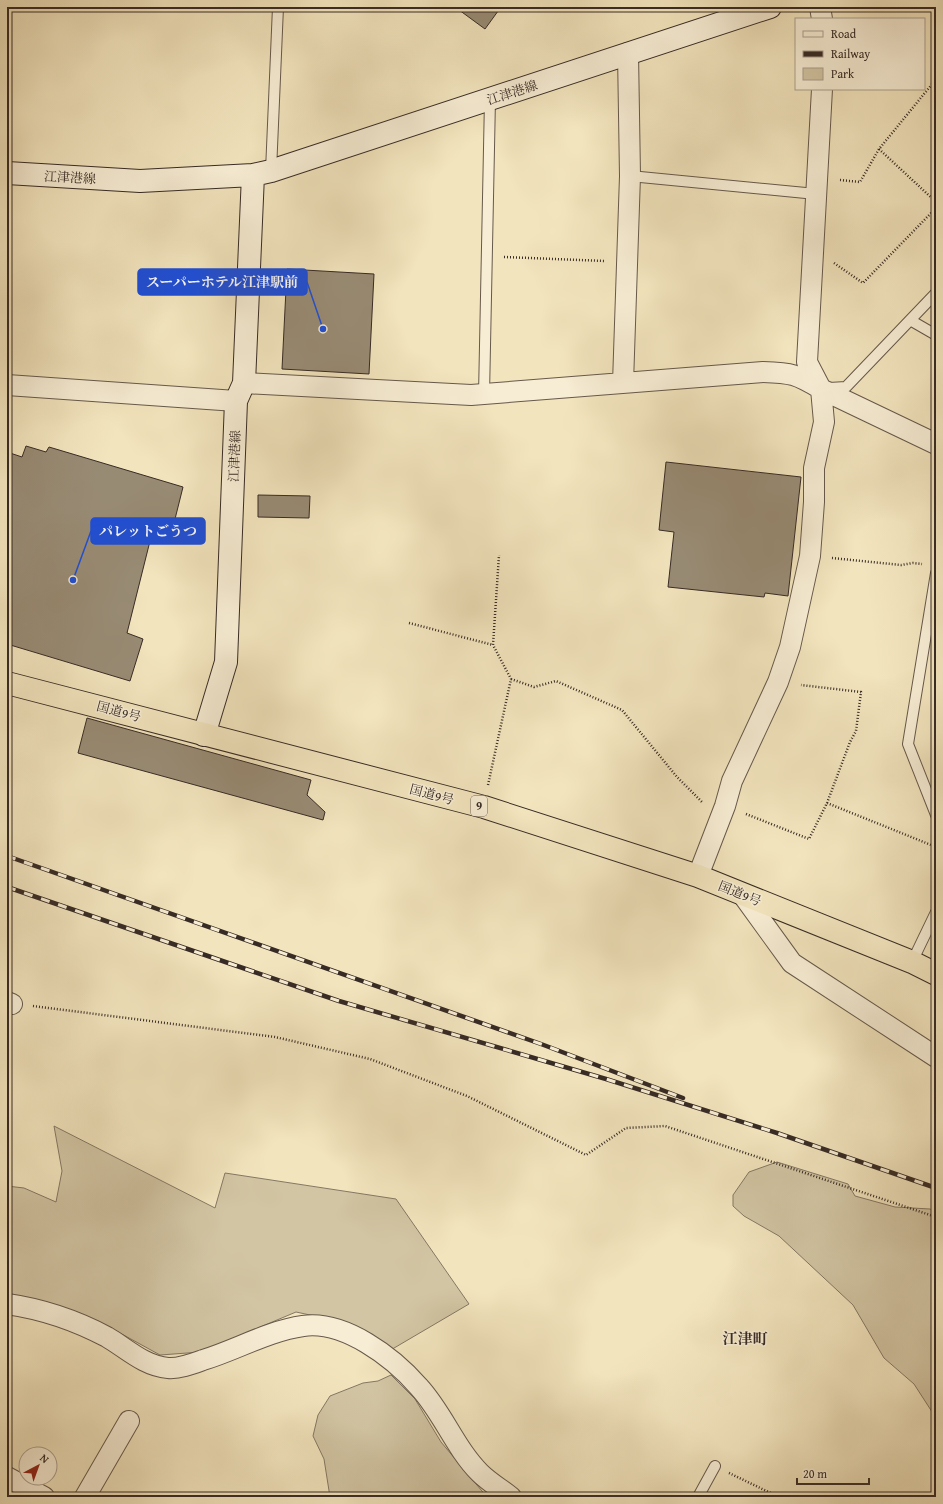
<svg xmlns="http://www.w3.org/2000/svg" width="943" height="1504" viewBox="0 0 943 1504" font-family="'Gentium Book Plus','Noto Serif JP',serif">
<style>
.green{fill:#d2c5a3;stroke:#847864}
.building{fill:#988b74;stroke:#372b25}
.lines{fill:none;stroke-linecap:round;stroke-linejoin:round}
.lane-casing{stroke:#66594b;stroke-width:12}
.street-casing{stroke:#66594b;stroke-width:22}
.secondary-casing{stroke:#372b25;stroke-width:24}
.highway-casing{stroke:#372b25;stroke-width:24}
.path{stroke:#372b25;stroke-width:2.5;stroke-dasharray:1 2;stroke-linecap:butt}
.lane{stroke:#f7edd4;stroke-width:10}
.street{stroke:#f7edd4;stroke-width:20}
.secondary{stroke:#f7edd4;stroke-width:22}
.highway{stroke:#f2e4bd;stroke-width:22}
.rail-casing{stroke:#372b25;stroke-width:4.5}
.rail{stroke:#f7edd4;stroke-width:3;stroke-dasharray:9;stroke-linecap:butt}
.labels{text-anchor:middle;stroke-width:3;stroke-linejoin:round;paint-order:stroke}
.shield{fill:#f7edd4;stroke:#71655a;stroke-width:1}
.shield-label{font-size:12px;font-weight:bold;fill:#372b25}
.street-label{font-size:13px;fill:#372b25;stroke:#f7edd4}
.quarter-label{font-size:15px;font-weight:bold;fill:#372b25;stroke:#f7edd4}
.leader{fill:none;stroke:#1d4ed8;stroke-width:1.5}
.callout-dot{fill:#1d4ed8;stroke:#f7edd4;stroke-width:1.5}
.callout{fill:#1d4ed8;stroke:#1d4ed8;stroke-width:1.5}
.callout-label{font-size:14px;text-anchor:middle;font-weight:bold;fill:#fff}
</style>
<rect width="100%" height="100%" fill="#f2e4bd"/>
<filter id="stains"><feTurbulence type="fractalNoise" baseFrequency=".005" numOctaves="4"/><feColorMatrix values="0 0 0 0 .2 0 0 0 0 .09 0 0 0 0 .02 0 0 0 .5 -.17"/></filter>
<radialGradient id="worn" r=".72"><stop offset=".6" stop-color="#630" stop-opacity="0"/><stop offset="1" stop-color="#630" stop-opacity=".3"/></radialGradient>
<path class="green" d="M54,1126L215,1208L225,1173L396,1199L469,1304L389,1351L338,1321L296,1312L201,1352L160,1355L98,1321L7,1299V1186L24,1188L56,1202L62,1171Z
M777,1162L848,1184L855,1196L895,1207L930,1209L936,1212V1418L914,1384L884,1358L853,1305L779,1236L744,1216L733,1206V1195L749,1172Z
M391,1375L415,1399L441,1442L487,1497H330L324,1459L313,1436L318,1415L330,1396L363,1383L378,1381Z"/>
<path class="building" d="M455,7H501L485,29Z
M287,269L374,274L369,374L282,369Z
M26,446L46,452L49,447L183,487L173,527L155,521L127,633L143,639L130,681L7,644V452L22,457Z
M666,462L801,477L788,596L765,593L764,597L668,587L674,532L659,530Z
M258,495L310,496L309,518L258,517Z
M87,718L311,780L307,795L325,812L323,820L78,753Z"/>
<g class="lines">
<defs>
<path id="lane" d="M271,171L278,7
M630,176L816,194
M910,320L936,335
M829,388L846,387L936,293
M484,395L490,99
M936,573L908,744L936,815
M912,962L936,912
M698,1497L715,1466"/>
<path id="street" d="M820,7L822,19
M822,89L807,362L821,389L936,444
M244,383L471,395L763,372C792,373 796,374 821,389L824,422L814,468V502L810,556L790,647L778,682L732,781L725,806L698,876
M623,383L630,176L628,53
M7,385L236,401
M742,894L792,963L936,1057
M7,1002L12,1004
M7,1304C42,1309 75,1320 107,1337C126,1348 144,1366 168,1368C179,1369 192,1364 203,1360C236,1350 268,1331 303,1326C344,1320 393,1357 419,1387C443,1413 455,1448 480,1473C489,1482 501,1489 511,1497
M7,1477L44,1497
M85,1497L129,1421"/>
<path id="secondary" d="M7,173L140,181L253,175L271,171L770,7
M204,735L226,662L236,401L244,383L253,175"/>
<path id="highway" d="M7,683L484,807L698,876L912,962L936,974"/>
</defs>
<use href="#lane" class="lane-casing"/>
<use href="#street" class="street-casing"/>
<use href="#secondary" class="secondary-casing"/>
<use href="#highway" class="highway-casing"/>
<path class="path" d="M879,149L936,202
M840,180L860,182L879,149L933,83
M504,257L605,261
M834,263L863,283L936,208
M832,558L901,565L913,563L922,564
M409,623L493,645
M511,679L534,687L556,681L622,710L677,777L702,802
M488,785L511,679L493,645L499,555
M827,803L936,847
M746,814L809,839L827,803L850,742L856,731L861,692L801,685
M33,1006L275,1037L370,1059L467,1096L586,1155L626,1128L665,1126L936,1217
M729,1473L779,1497"/>
<use href="#lane" class="lane"/>
<use href="#street" class="street"/>
<use href="#secondary" class="secondary"/>
<use href="#highway" class="highway"/>
<defs>
<path id="rail" d="M7,856L541,1044L683,1098
M7,887L339,1001L606,1079L777,1133L936,1188"/>
</defs>
<use href="#rail" class="rail-casing"/>
<use href="#rail" class="rail"/>
</g>
<g class="labels">
<rect class="shield" x="471" y="796" width="16" height="20" rx="3"/>
<g class="shield-label">
<text x="479" y="810">9</text>
</g>
<g class="street-label">
<text transform="translate(512 92) rotate(-18)" y="5">江津港線</text>
<text transform="translate(70 177) rotate(3)" y="5">江津港線</text>
<text transform="translate(234 456) rotate(-88)" y="5">江津港線</text>
<text transform="translate(119 711) rotate(15)" y="5">国道9号</text>
<text transform="translate(432 794) rotate(15)" y="5">国道9号</text>
<text transform="translate(740 893) rotate(22)" y="5">国道9号</text>
</g>
<g class="quarter-label">
<text x="745" y="1344">江津町</text>
</g>
</g>
<path class="leader" d="M323 329L307 282M73 580L91 531"/>
<g class="callout-dot">
<circle cx="323" cy="329" r="4"/>
<circle cx="73" cy="580" r="4"/>
</g>
<g class="callout">
<rect x="138" y="269" width="169" height="26" rx="4"/>
<rect x="91" y="518" width="114" height="26" rx="4"/>
</g>
<g class="callout-label">
<text x="222" y="287">スーパーホテル江津駅前</text>
<text x="148" y="536">パレットごうつ</text>
</g>
<rect width="943" height="1504" fill="none" stroke="#f2e4bd" stroke-width="24"/>
<rect x="8" y="8" width="927" height="1488" fill="none" stroke="#372b25" stroke-width="2"/>
<rect x="12" y="12" width="919" height="1480" fill="none" stroke="#372b25"/>
<rect x="795" y="18" width="130" height="72" fill="#f7edd4" stroke="#aa9f8e"/>
<rect x="803" y="31" width="20" height="6" fill="#f7edd4" stroke="#aa9f8e"/>
<text x="831" y="38" font-size="12" fill="#372b25">Road</text>
<rect x="803" y="51" width="20" height="6" fill="#372b25" stroke="#aa9f8e"/>
<text x="831" y="58" font-size="12" fill="#372b25">Railway</text>
<rect x="803" y="68" width="20" height="12" fill="#d2c5a3" stroke="#aa9f8e"/>
<text x="831" y="78" font-size="12" fill="#372b25">Park</text>
<g transform="translate(38 1466) rotate(41)"><circle r="19" fill="#f7edd4" stroke="#aa9f8e"/>
<path d="M0-3L7 15L0 10L-7 15Z" fill="#8f2418"/>
<text y="-6" font-size="11" font-weight="bold" text-anchor="middle" fill="#372b25">N</text>
</g>
<path d="M797 1478v6h72v-6" fill="none" stroke="#372b25" stroke-width="2"/>
<text x="803" y="1478" font-size="12" fill="#372b25" stroke="#f7edd4" stroke-width="3" paint-order="stroke">20 m</text>
<rect width="100%" height="100%" filter="url(#stains)"/>
<rect width="100%" height="100%" fill="url(#worn)"/>
</svg>
